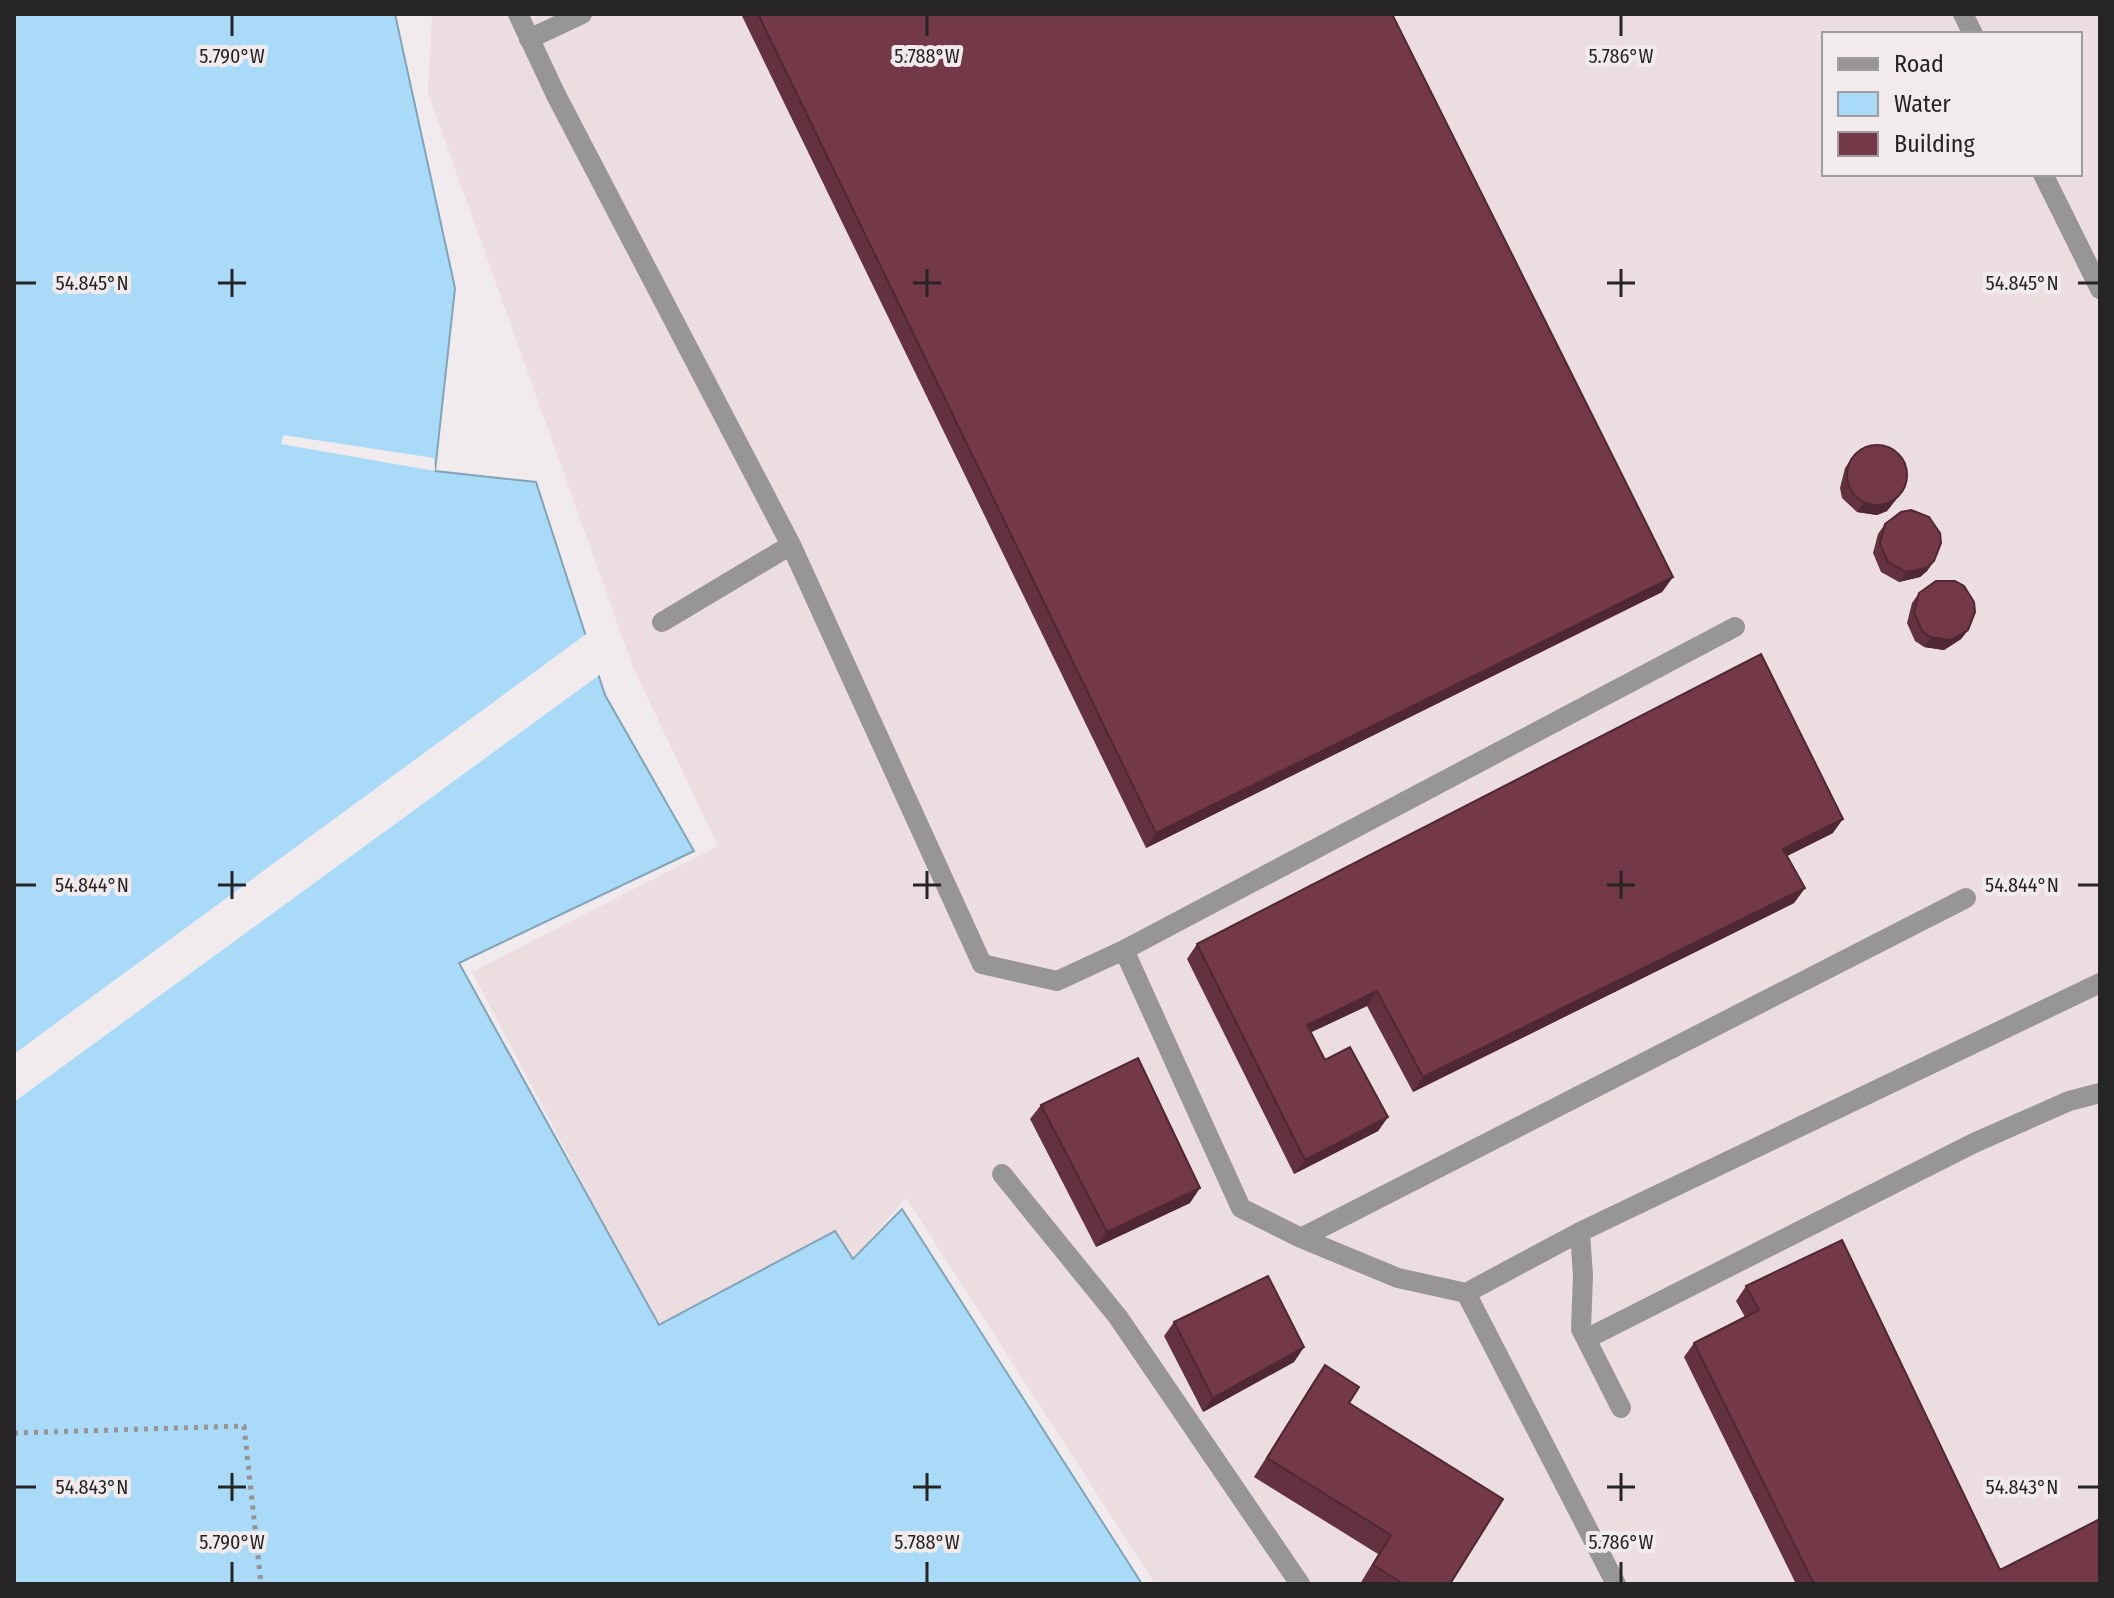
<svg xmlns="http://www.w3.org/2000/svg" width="2114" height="1598" viewBox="0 0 2114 1598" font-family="'Fira Sans Condensed',sans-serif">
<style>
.built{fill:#ecdde0;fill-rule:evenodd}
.water{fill:#a9dbf8;stroke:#82a4b9;stroke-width:2}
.pier{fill:#f2ebed}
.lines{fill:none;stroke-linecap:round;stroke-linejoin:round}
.path{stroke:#979294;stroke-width:5;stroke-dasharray:4 6;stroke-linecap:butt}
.service{stroke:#979595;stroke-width:20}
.minor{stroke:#979595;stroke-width:20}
.wall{fill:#63313f}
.shaded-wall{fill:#502833}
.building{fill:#733949;stroke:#502833;stroke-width:2}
.ticks{fill:none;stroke:#262425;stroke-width:3}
.ticks-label{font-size:20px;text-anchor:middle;fill:#262425;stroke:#f2ebed;stroke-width:8;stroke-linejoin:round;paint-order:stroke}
</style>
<rect width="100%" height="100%" fill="#f2ebed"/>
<path class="built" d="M432,14H2100V1584H1155L906,1198L852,1260L659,1329L472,972L718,846L633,667L428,93ZM1824,34H2080V174H1824Z"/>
<path class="water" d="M14,14H395L455,288L435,471L536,482L605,695L694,851L459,963L659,1325L835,1231L853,1259L902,1209L1142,1584H14Z"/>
<path class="pier" d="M283,435L434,458L435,471L281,444Z
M589,632L602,673L14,1102V1054Z"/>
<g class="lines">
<path class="path" d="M14,1433L244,1426L261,1584"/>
<path class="service" d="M1963,14L1973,34
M529,39L582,14
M556,95L791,545L982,964L1057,981L1124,950L1735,627
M2043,174L2100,289
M662,622L791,545
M1124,950L1241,1208L1301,1238L1966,898
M1002,1174L1118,1317L1300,1584
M1580,1232L1583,1276L1581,1329L1621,1408
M1301,1238L1398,1278L1466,1293L1580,1232L2100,983
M1466,1293L1616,1584
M1586,1339L1974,1143L2069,1101L2100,1093"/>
<path class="minor" d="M518,14L556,95"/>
</g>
<path class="wall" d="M741,14H1392L1673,577L1662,592L1146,848Z
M1852,458L1899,496L1887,511L1877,515L1857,512L1842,498L1840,488L1845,468Z
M1885,524L1934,561L1927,571L1920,577L1899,582L1881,572L1873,553L1878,534Z
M1919,593L1968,630L1961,639L1944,650L1924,647L1915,641L1907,623L1912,603Z
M1833,833L1787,856L1805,888L1794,903L1413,1092L1367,1006L1311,1032L1325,1060L1388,1117L1378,1131L1294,1174L1187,959L1197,944Z
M1041,1105L1190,1203L1096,1247L1030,1119Z
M1746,1286L2000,1570L2100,1584H1796L1684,1357L1694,1343L1745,1317L1736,1301Z
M1174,1322L1304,1347L1294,1362L1203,1412L1164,1336Z
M1325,1365L1349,1403L1450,1584H1360L1378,1554L1254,1477L1312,1384Z"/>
<path class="shaded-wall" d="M1906,486L1887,511L1877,515L1857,512L1864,503Z
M1934,561L1927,571L1920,577L1899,582L1906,572Z
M1673,577L1662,592L1146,848L1156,833Z
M1968,630L1961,639L1944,650L1924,647L1931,637Z
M1843,819L1833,833L1773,863L1783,849Z
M1805,888L1794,903L1413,1092L1423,1077Z
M1377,991L1367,1006L1297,1039L1307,1025Z
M1388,1117L1378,1131L1294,1174L1305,1160Z
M1200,1188L1190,1203L1096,1247L1107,1232Z
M1304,1347L1294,1362L1203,1412L1213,1398Z"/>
<path class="building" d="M758,14H1392L1673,577L1156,833Z
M1847 475a30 30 0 1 1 60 0a30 30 0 1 1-60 0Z
M1911,510L1929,517L1940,533L1941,543L1934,561L1926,568L1906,572L1888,562L1880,544L1885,524L1901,512Z
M1936,581H1955L1964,586L1974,602L1975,612L1968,630L1951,640L1931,637L1922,631L1914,613L1919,593Z
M1761,654L1843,819L1783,849L1805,888L1423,1077L1377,991L1307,1025L1325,1060L1350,1047L1388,1117L1305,1160L1197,944Z
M1138,1058L1200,1188L1107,1232L1041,1105Z
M1842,1240L2000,1570L2100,1519V1584H1814L1694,1343L1759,1310L1746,1286Z
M1268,1276L1304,1347L1213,1398L1174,1322Z
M1325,1365L1359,1387L1349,1403L1503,1499L1450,1584H1404L1373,1565L1391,1535L1267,1458Z"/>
<path class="ticks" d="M232,16V36M927,16V36M1621,16V36M232,269V297M927,269V297M1621,269V297M16,283H36M218,283H246M913,283H941M1607,283H1635M2078,283H2098M232,871V899M927,871V899M1621,871V899M16,885H36M218,885H246M913,885H941M1607,885H1635M2078,885H2098M232,1473V1501M927,1473V1501M1621,1473V1501M16,1487H36M218,1487H246M913,1487H941M1607,1487H1635M2078,1487H2098M232,1562V1582M927,1562V1582M1621,1562V1582"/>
<g class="ticks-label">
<text x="232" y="63">5.790°W</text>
<text x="927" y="63">5.788°W</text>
<text x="1621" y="63">5.786°W</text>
<text x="92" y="290">54.845°N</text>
<text x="2022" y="290">54.845°N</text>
<text x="92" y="892">54.844°N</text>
<text x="2022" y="892">54.844°N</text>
<text x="92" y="1494">54.843°N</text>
<text x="2022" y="1494">54.843°N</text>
<text x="232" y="1549">5.790°W</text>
<text x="927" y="1549">5.788°W</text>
<text x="1621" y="1549">5.786°W</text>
</g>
<rect width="2114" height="1598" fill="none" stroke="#262425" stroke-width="32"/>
<rect x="1822" y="32" width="260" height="144" fill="#f2ebed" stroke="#a09b9d" stroke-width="2"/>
<rect x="1838" y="58" width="40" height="12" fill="#979595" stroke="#a09b9d" stroke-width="2"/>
<text x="1894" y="72" font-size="24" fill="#262425">Road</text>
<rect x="1838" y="92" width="40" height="24" fill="#a9dbf8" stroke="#a09b9d" stroke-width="2"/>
<text x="1894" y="112" font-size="24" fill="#262425">Water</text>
<rect x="1838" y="132" width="40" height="24" fill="#733949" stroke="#a09b9d" stroke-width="2"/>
<text x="1894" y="152" font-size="24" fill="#262425">Building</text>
</svg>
